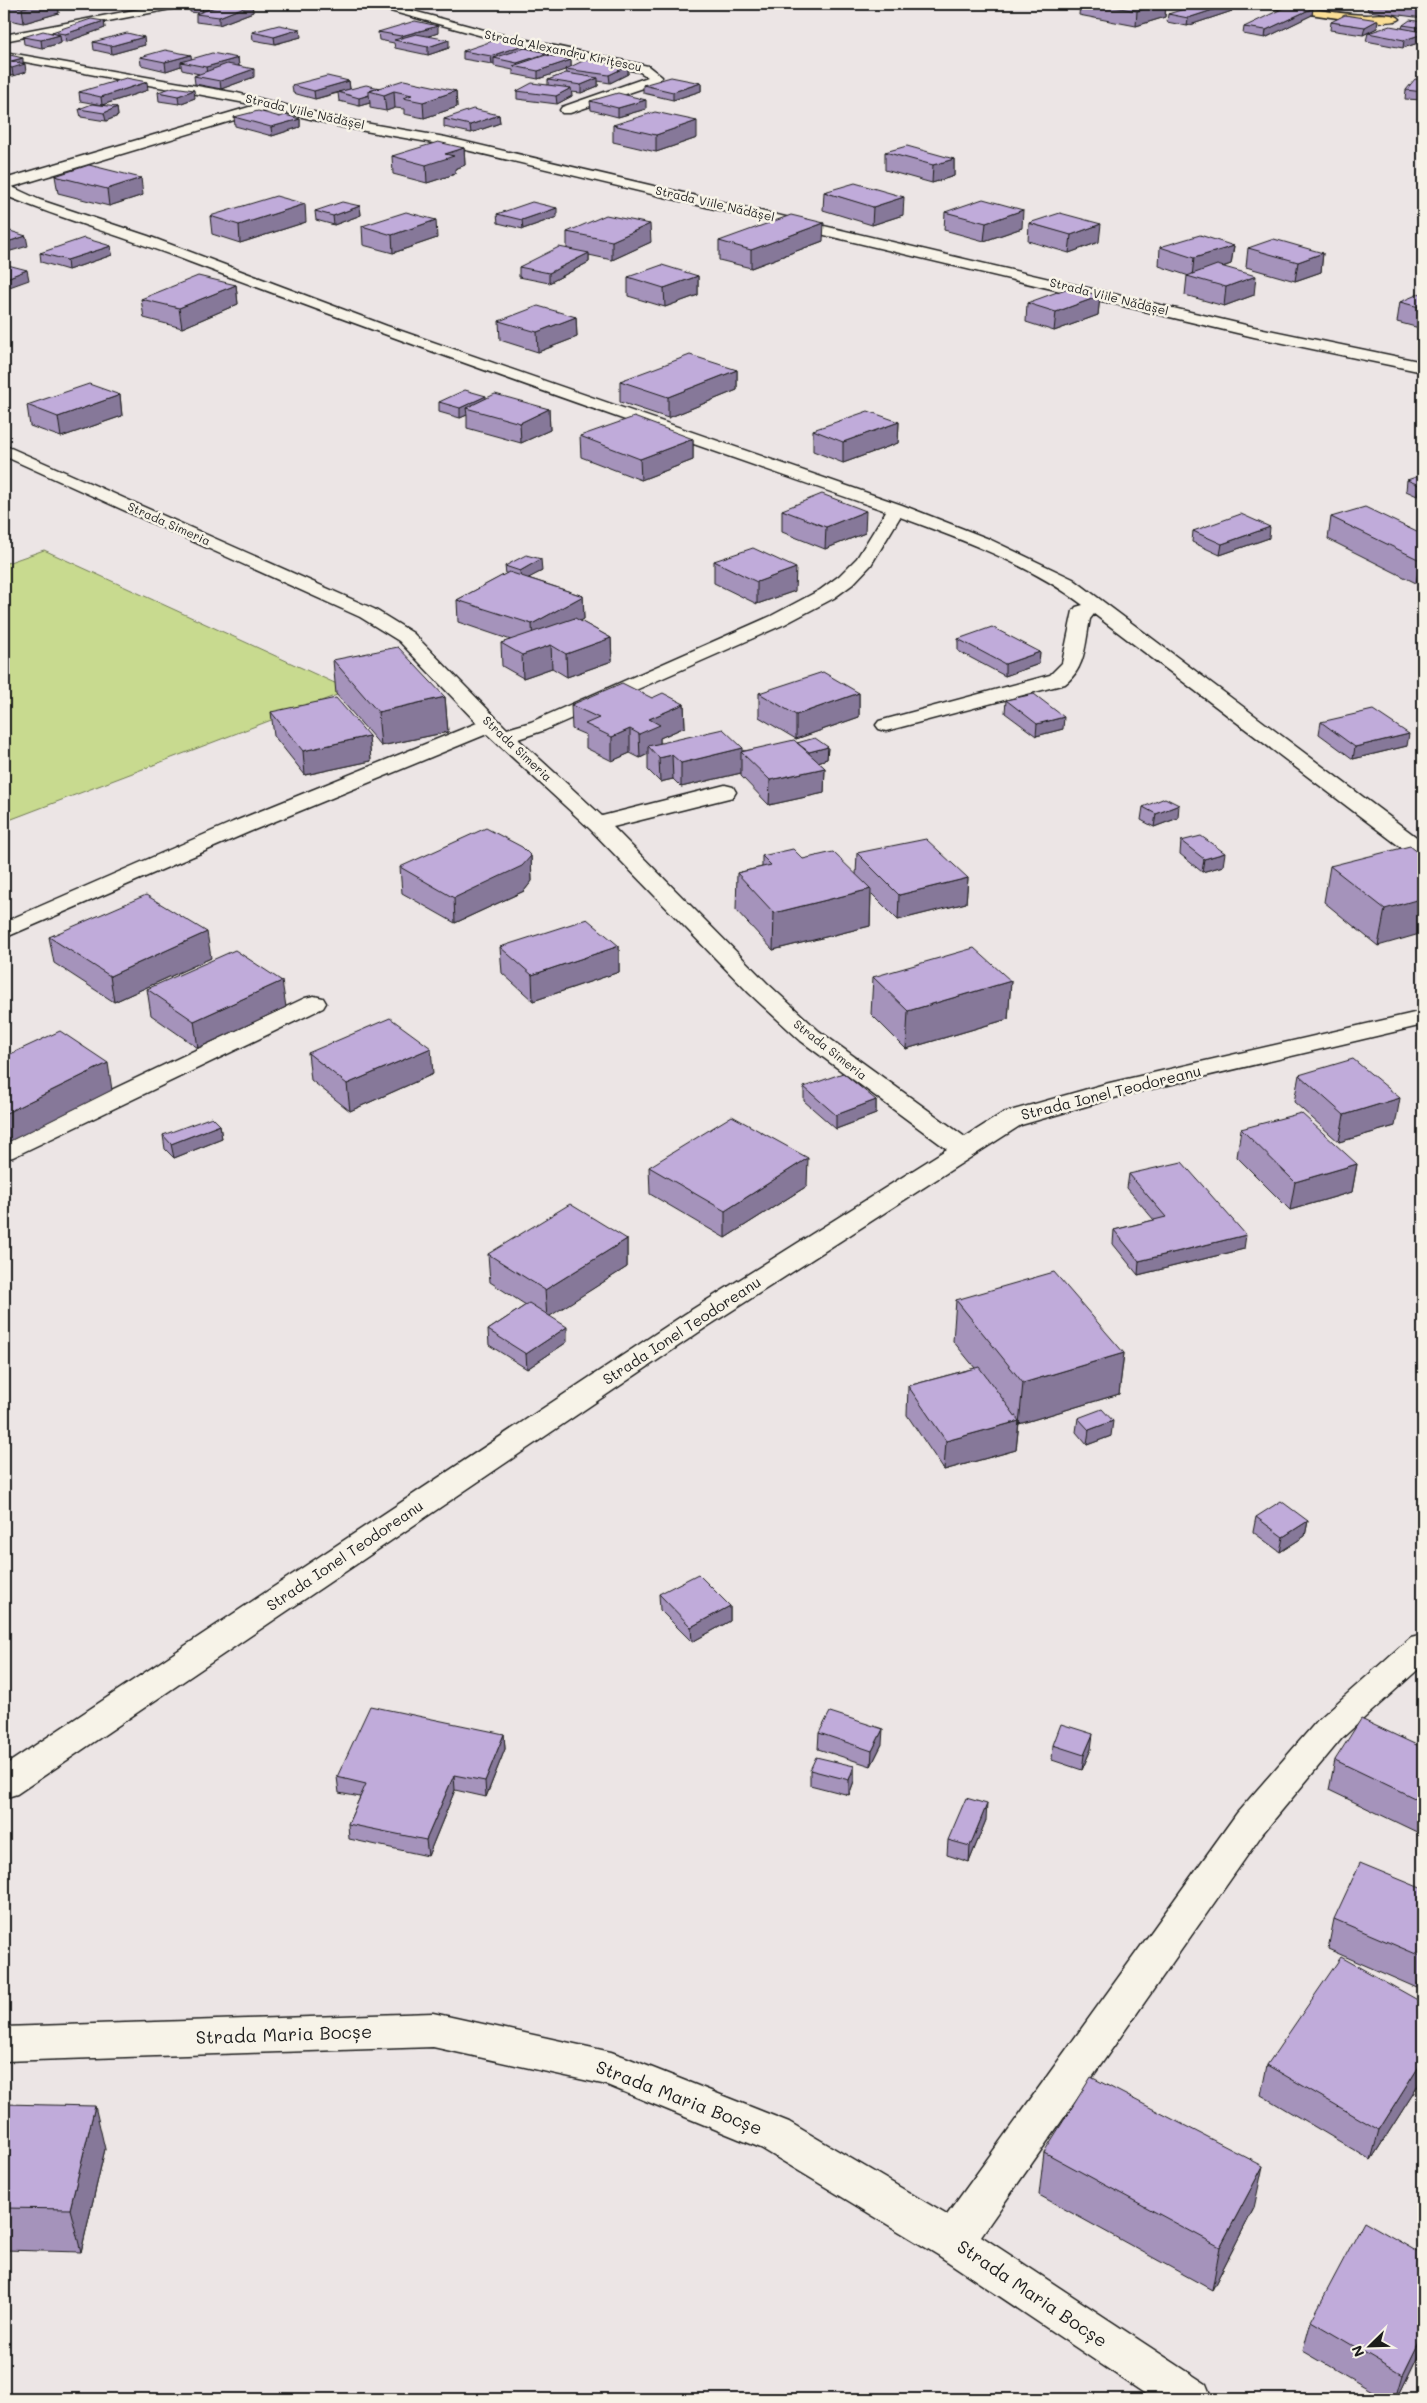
<svg xmlns="http://www.w3.org/2000/svg" width="1427" height="2403" viewBox="0 0 1427 2403" font-family="Mali,sans-serif">
<style>
.green{fill:#c8da8f;stroke:#727b56}
.lines{fill:none;stroke-linecap:round;stroke-linejoin:round}
.minor-casing{stroke:#1c1c1c;stroke-width:3}
.major-casing{stroke:#1c1c1c;stroke-width:3}
.minor{fill:#f7f3e8;fill-rule:evenodd}
.major{fill:#fbdf96;fill-rule:evenodd}
.wall{fill:#a593bb;stroke:#1c1c1c}
.shaded-wall{fill:#867899;stroke:#1c1c1c}
.building{fill:#c0abda;stroke:#1c1c1c}
.labels{text-anchor:middle;stroke-width:5;stroke-linejoin:round;paint-order:stroke}
.far-street-label{font-size:12px;fill:#1c1c1c;stroke:#f7f3e8}
.street-label{font-size:15px;fill:#1c1c1c;stroke:#f7f3e8}
.near-street-label{font-size:18px;fill:#1c1c1c;stroke:#f7f3e8}
</style>
<rect width="100%" height="100%" fill="#ece5e5"/>
<filter id="ink" filterUnits="userSpaceOnUse"><feTurbulence type="fractalNoise" baseFrequency=".02" numOctaves="2"/><feDisplacementMap in="SourceGraphic" scale="10" xChannelSelector="R" yChannelSelector="G"/><feConvolveMatrix kernelMatrix="1 2 1 2 8 2 1 2 1" color-interpolation-filters="sRGB"/></filter>
<g filter="url(#ink)">
<path class="green" d="M44,550L350,690L4,822V564Z"/>
<g class="lines">
<defs>
<path id="minor" d="M165,4H186L181,7L4,41V35Z
M371,4H387L499,34L648,66L662,77L655,84L570,113H562L560,110L562,107L648,77L640,72L497,40L372,6Z
M4,52L237,93L342,119L445,137L1254,327L1423,362V372L1254,337L445,145L342,127L271,109L12,187L40,200L148,236L387,326L902,505L989,539L1073,579L1423,842V860L1415,858L1094,614L1090,619C1085,643 1086,668 1065,684L886,731L879,729L876,725L879,721L1050,675L1062,663L1073,611L1076,607L1083,605C1029,564 963,540 900,517L871,565L853,584L834,598L785,624L545,730L518,739L602,816L725,785L733,787L736,792L733,797L613,827L767,983L819,1031L965,1137L1003,1113L1105,1084L1423,1011V1025L1121,1096L1021,1125L705,1328L17,1794L4,1798V1766L685,1314L947,1149L801,1041L749,993L590,829L487,734L249,832L4,938V922L233,822L477,723L399,641L360,617L4,456V445L374,609L413,633L507,729L531,722L771,616L820,590L839,576L857,558L886,511C653,430 420,349 190,262C128,238 64,220 4,195V181L8,178L256,105L4,58Z
M314,996L323,998L326,1003L323,1008L13,1157L4,1159V1141L305,998Z
M1423,1634V1665L1342,1738L1263,1833L981,2236L1206,2384L1212,2399H1153L938,2255L761,2148L607,2085L433,2047L4,2061V2027L433,2013L611,2052L625,2057L789,2122L947,2215L1237,1813L1318,1720L1411,1637Z"/>
<path id="major" d="M1262,4C1297,4 1331,14 1366,15C1375,15 1393,12 1400,19C1389,29 1287,10 1267,7Z"/>
</defs>
<use href="#minor" class="minor-casing"/>
<use href="#major" class="major-casing"/>
<use href="#minor" class="minor"/>
<use href="#major" class="major"/>
</g>
<path class="wall" d="M4,4H76L68,6L58,4L59,13L24,23L4,19Z
M189,4L218,6L252,4L253,12L219,25L196,22V14L198,13L190,12Z
M293,4H309L304,5Z
M1080,4H1166L1165,17L1136,26L1079,15Z
M1367,4H1423V18L1368,11Z
M1313,8L1312,15L1265,38L1243,34L1244,27Z
M1232,11L1187,26L1167,22L1168,14Z
M104,21L105,28L66,42L61,41V43L42,48L24,44L23,37L52,33V32Z
M1331,22L1377,28L1363,35L1330,30Z
M1423,22V48L1420,47L1421,42L1403,48L1366,41L1368,33L1402,28L1403,25Z
M252,32L301,37L275,44L253,40Z
M378,32L438,33L428,36L449,48L428,55L395,48L394,43L379,40Z
M93,42L145,45L112,54L94,50Z
M527,48L548,53V55L571,60V67L628,66V74L610,83L598,81V86L581,93L571,92L572,96L557,104L517,99V91L548,85V80L567,73L566,69L538,79L513,74V70L494,66V64H492L463,59V51Z
M4,56L23,64L26,72L13,76L4,74Z
M140,57L191,59L238,58L239,66L254,77L221,89L195,84L194,76L199,74L182,70L181,66L166,71L141,65Z
M1423,80V100L1405,99L1406,90Z
M349,81L350,89L380,88L456,91L457,107L424,118L404,114V109L395,108L386,111L370,108V103L359,106L339,101L338,93L315,99L293,93L292,85Z
M701,83V91L673,100L643,93V85Z
M148,90L102,105L80,101L79,92Z
M158,92L195,98L179,104L159,101Z
M590,101L646,109L618,117L591,110Z
M117,107L118,116L106,121L81,117L79,109Z
M499,115L500,123L471,133L444,127V119Z
M234,117H280L300,119V127L272,136L235,126Z
M613,125L697,138L656,152L613,142Z
M464,148L465,165L455,169V174L427,183L393,174L392,156Z
M885,152L954,159V176L932,183L885,170Z
M55,176L143,195L109,206L58,193Z
M824,192L903,215L872,225L823,210Z
M360,206L361,215L334,225L316,220L315,211Z
M945,212L1022,228L984,241L944,230Z
M497,214L557,217L523,229L498,223Z
M210,216L306,222L240,243L212,234Z
M1029,223L1099,242L1069,253L1028,241Z
M362,226L437,238L393,253L363,245Z
M567,232L651,242L612,260L589,255V262L549,283L519,277V267L567,249Z
M719,241H823L751,268L719,260Z
M111,246L112,255L68,270L41,262L40,253Z
M1234,246L1231,264L1223,267L1254,295L1224,306L1185,295L1187,276H1189L1159,266L1160,247Z
M1248,248L1323,253L1321,272L1295,281L1246,267Z
M698,276V295L665,307L628,296V277Z
M236,285L238,304L182,328L144,318L141,299Z
M1423,294V329L1397,322L1400,302Z
M1100,296L1098,315L1054,331L1026,322L1027,303Z
M576,317L577,337L538,352L500,340L499,321Z
M737,370V390L668,418L620,402V381Z
M120,395L122,416L61,437L30,426L27,405Z
M486,399L549,409L550,430L521,443L467,428V415L460,418L439,412V402Z
M899,422L898,443L843,463L813,451V430Z
M580,436L693,439V460L641,480L581,457Z
M1423,478L1417,496L1406,491L1407,480Z
M782,510L865,533L825,549L782,532Z
M1331,517L1423,535V581L1416,583L1328,539Z
M1193,531L1269,538L1220,555L1192,542Z
M714,561L795,591L757,604L714,583Z
M505,566L542,571L528,578L583,596L584,619L580,621L611,638L612,661L567,677L552,668L523,678L502,666L501,643L511,640L458,622L457,600L506,574Z
M958,639L1040,652L1039,664L1005,676L958,651Z
M333,660L445,697L448,732L381,746L336,694Z
M759,693H859V717L796,739L759,717Z
M652,698L684,704L685,727L660,738V743L743,751L797,743L828,747L827,759L818,762L825,768L824,793L769,805L741,776V773L681,787L673,779L660,782L648,770V754L640,758L630,753L612,761L586,748V735L572,729L571,705Z
M1006,700L1063,729L1036,736L1005,713Z
M271,712L369,736L371,761L305,775L274,736Z
M1321,722L1407,746L1353,759L1319,734Z
M1143,807L1178,818L1154,827L1141,820Z
M1181,841L1223,866L1202,872L1180,854Z
M857,853L968,878L966,903L898,920L871,893L870,926L773,950L736,910L737,873L762,867V856L803,859L856,875Z
M531,856L532,881L524,891L455,923L402,893L400,867Z
M1423,856L1378,946L1324,902L1330,866Z
M49,937L211,958L114,1002L54,963Z
M619,946V972L533,1001L502,973L500,947Z
M873,977L1011,981L1008,1019L906,1049L871,1014Z
M147,989L286,1007L198,1048L151,1015Z
M308,1053L433,1074L350,1111L311,1080Z
M1299,1075L1395,1126L1339,1142L1294,1102Z
M804,1087L876,1100V1114L836,1129L804,1101Z
M220,1125L222,1139L174,1158L165,1149L163,1135Z
M1241,1129L1357,1164L1352,1192L1290,1210L1237,1157Z
M649,1167L807,1186L725,1238L650,1194Z
M1129,1174L1244,1249L1138,1275L1113,1244L1114,1230L1154,1220L1127,1188Z
M627,1239V1267L549,1316L567,1342L527,1369L489,1345L488,1330L526,1305L490,1282L488,1254Z
M956,1300L1124,1353L1119,1394L1019,1424V1423L1016,1450L944,1470L907,1415L908,1386L975,1368L953,1341Z
M1078,1418L1111,1436L1087,1445L1076,1432Z
M1256,1517L1308,1521L1305,1536L1280,1552L1253,1532Z
M659,1594L730,1606V1621L692,1642L660,1610Z
M819,1733L882,1744L871,1766L818,1749Z
M504,1734L505,1749L486,1797L455,1790L428,1856L349,1839L348,1824L360,1797L339,1793L337,1777Z
M1053,1745L1091,1749L1082,1770L1052,1760Z
M1423,1748V1835L1329,1790L1335,1760Z
M854,1766V1781L849,1795L810,1785V1770Z
M986,1820L969,1862L947,1855L948,1840Z
M1423,1889V1973L1417,1988L1328,1949L1334,1919Z
M1423,2003V2078L1371,2160L1261,2095L1267,2065Z
M4,2104L105,2149L81,2252L4,2250Z
M1044,2152L1254,2208L1212,2290L1039,2195Z
M1423,2255V2345L1397,2399H1386L1303,2351L1311,2321Z"/>
<path class="shaded-wall" d="M37,4H58L59,13L24,23L22,8Z
M68,4H76L68,6Z
M209,4H218V8L203,14L202,6Z
M252,4L253,12L219,25V17Z
M1161,4H1166L1165,17L1136,26L1137,11Z
M1231,4H1233L1232,11L1187,26L1188,18Z
M1313,8L1312,15L1265,38L1266,30Z
M1378,20L1377,28L1363,35L1365,27Z
M104,21L105,28L66,42L65,34Z
M438,26V33L407,43L402,42L401,36Z
M300,29L301,37L275,44L274,37Z
M1423,34V40H1421V42L1403,48L1404,40Z
M60,35L61,43L42,48L41,40Z
M144,37L145,45L112,54L111,46Z
M449,40V48L428,55V47Z
M526,44L527,52L494,58V64H492L491,56Z
M548,53L549,61L518,67L517,63Z
M191,55L192,63L181,62V66L166,71L165,62Z
M23,58V64H25L26,72L13,76L11,61Z
M238,58L239,66L207,75L206,67Z
M571,60V68L538,79V71Z
M628,66V74L610,83L609,75Z
M254,69V77L221,89L220,81Z
M598,78V86L581,93V85Z
M349,81L350,89L315,99L314,91Z
M147,82L148,90L102,105L101,97Z
M701,83V91L673,100V92Z
M571,88L572,96L557,104L556,96Z
M194,90L195,98L179,104L178,96Z
M394,91L395,108L386,111L384,95Z
M456,91L457,107L424,118L423,102Z
M369,95L370,103L359,106V98Z
M646,100V109L618,117V108Z
M117,107L118,116L106,121L104,113Z
M499,115L500,123L471,133L470,125Z
M300,119V127L272,136L271,127Z
M697,121V138L656,152V135Z
M464,148L465,165L455,169V174L427,183L426,165L445,154Z
M954,159V176L932,183L933,165Z
M141,178L143,195L109,206L107,189Z
M904,197L903,215L872,225L873,207Z
M305,204L306,222L240,243L239,225Z
M360,206L361,215L334,225L333,216Z
M557,208V217L523,229L522,220Z
M1023,210L1022,228L984,241L986,223Z
M436,220L437,238L393,253L392,235Z
M824,223L823,241L751,268V250Z
M650,224L651,242L612,260V241Z
M1101,224L1099,242L1069,253L1071,235Z
M26,236L28,246L4,253V243Z
M111,246L112,255L68,270L67,260Z
M1234,246L1231,264L1192,277L1194,258Z
M589,253V262L549,283V273Z
M1323,253L1321,272L1295,281L1298,262Z
M27,270L29,280L4,289V279Z
M698,276V295L665,307L664,288Z
M1256,276L1254,295L1224,306L1226,287Z
M236,285L238,304L182,328L179,308Z
M1100,296L1098,315L1054,331L1056,312Z
M576,317L577,337L538,352L537,332Z
M737,370V390L668,418V397Z
M120,395L122,416L61,437L58,417Z
M486,396V406L466,408L467,415L460,418V408Z
M549,409L550,430L521,443L520,423Z
M899,422L898,443L843,463V442Z
M693,439V460L641,480L640,459Z
M1423,483V494L1417,496L1419,485Z
M866,511L865,533L825,549L826,527Z
M1270,527L1269,538L1220,555L1222,544Z
M541,559L542,571L521,582L520,571Z
M1423,559V581L1416,583L1420,560Z
M796,568L795,591L757,604V582Z
M583,596L584,619L533,647L532,624Z
M611,638L612,661L567,677L566,654Z
M551,645L552,668L523,678L522,655Z
M1040,652L1039,664L1005,676V664Z
M859,693V717L796,739V715Z
M445,697L448,732L381,746L378,712Z
M684,704L685,727L660,738V749L648,746V754L640,758L639,734L649,719Z
M1064,717L1063,729L1036,736L1037,724Z
M630,729V753L612,761V737Z
M1409,734L1407,746L1353,759L1355,747Z
M369,736L371,761L305,775L303,751Z
M828,747L827,759L808,765L809,752Z
M743,748V754L741,752V773L681,787V763Z
M672,755L673,779L660,782L659,758Z
M825,768L824,793L769,805L770,780Z
M1179,805L1178,818L1154,827L1156,814Z
M1225,853L1223,866L1202,872L1204,859Z
M531,856L532,881L524,891L455,923L454,898Z
M1423,874V933L1378,946L1385,909L1418,875Z
M968,878L966,903L898,920L899,895Z
M871,889L870,926L773,950L774,913Z
M207,932L211,958L114,1002L110,976Z
M619,946V972L533,1001L532,975Z
M282,981L286,1007L198,1048L194,1021Z
M1011,981L1008,1019L906,1049L908,1011Z
M431,1048L433,1074L350,1111L347,1084Z
M108,1063L112,1090L4,1144V1114Z
M1400,1098L1395,1126L1339,1142L1344,1115Z
M876,1100V1114L836,1129V1115Z
M220,1125L222,1139L174,1158L171,1144Z
M808,1158L807,1186L725,1238V1211Z
M1357,1164L1352,1192L1290,1210L1295,1182Z
M1246,1235L1244,1249L1138,1275L1139,1261Z
M627,1239V1267L547,1318L545,1290Z
M567,1327V1342L527,1369L526,1354Z
M1124,1353L1119,1394L1019,1424L1023,1383Z
M1019,1421L1016,1450L944,1470L946,1441Z
M1113,1421L1111,1436L1087,1445L1089,1430Z
M1308,1521L1305,1536L1280,1552L1283,1537Z
M730,1606V1621L692,1642L691,1627Z
M883,1729L882,1744L871,1766L872,1751Z
M504,1734L505,1749L486,1797L485,1781Z
M1093,1734L1091,1749L1082,1770L1084,1755Z
M854,1766V1781L849,1795V1780Z
M454,1775L455,1790L428,1856L426,1840Z
M987,1804L986,1820L969,1862L970,1846Z
M1423,1962V1973L1417,1988Z
M1423,2060V2078L1371,2160L1379,2130Z
M95,2106L105,2149L81,2252L70,2209Z
M1263,2166L1254,2208L1212,2290L1220,2247Z
M1423,2334V2345L1397,2399H1396L1403,2375Z"/>
<path class="building" d="M4,4H37L22,8Z
M189,4H209L202,6Z
M223,4H252L219,17L196,14Z
M1097,4H1161L1137,11Z
M1200,4H1231L1188,18L1168,14Z
M1292,4L1313,8L1266,30L1244,27Z
M1345,15L1378,20L1365,27L1331,22Z
M91,19L104,21L65,34L52,32Z
M1410,20L1423,22V28L1403,25Z
M415,21L438,26L401,36L378,32Z
M279,25L300,29L274,37L252,32Z
M1390,26L1423,32V34L1404,40L1368,33Z
M43,31L60,35L41,40L23,37Z
M127,33L144,37L111,46L93,42Z
M416,34L449,40L428,47L394,40Z
M498,39L526,44L491,56L463,51Z
M525,48L548,53L517,63L494,58Z
M165,50L191,55L165,62L140,57Z
M212,53L238,58L206,67L181,62Z
M10,55L23,58L11,61L25,64L12,68L4,66V56Z
M546,55L571,60L538,71L513,66Z
M585,60L628,66L609,75L566,69Z
M227,64L254,69L220,81L194,76Z
M566,73L598,78L581,85L548,80Z
M327,76L349,81L314,91L292,85Z
M671,77L701,83L673,92L643,85Z
M126,78L147,82L101,97L79,92Z
M1415,79L1423,80V92L1406,90Z
M404,80L456,91L423,102L403,98L412,95L394,91L384,95L369,91Z
M532,83L571,88L556,96L517,91Z
M366,85L380,88L369,91V95L359,98L338,92Z
M174,87L194,90L178,96L158,92Z
M618,93L646,100L618,108L590,101Z
M92,104L117,107L104,113L79,109Z
M473,109L499,115L470,125L444,119Z
M258,111L280,117L285,115L300,119L271,127L234,117Z
M655,112L697,121L656,135L613,125Z
M438,142L464,148L445,154L454,156L426,165L392,156Z
M907,146L954,159L933,165L885,152Z
M89,165L141,178L107,189L55,176Z
M855,183L904,197L873,207L824,192Z
M276,196L305,204L239,225L210,216Z
M983,199L1023,210L986,223L945,212Z
M342,202L360,206L333,216L315,211Z
M532,202L557,208L522,220L497,214Z
M406,212L436,220L392,235L362,226Z
M1060,213L1101,224L1071,235L1029,223Z
M606,215L650,224L612,241L567,232Z
M791,215L824,223L751,250L719,241Z
M4,229L26,236L4,243Z
M1200,235L1234,246L1194,258L1160,247Z
M84,238L111,246L67,260L40,253Z
M1274,239L1323,253L1298,262L1248,248Z
M559,247L589,253L549,273L519,267Z
M4,264L27,270L4,279Z
M662,265L698,276L664,288L628,277Z
M1217,265L1256,276L1226,287L1187,276Z
M198,276L236,285L179,308L141,299Z
M1071,287L1100,296L1056,312L1027,303Z
M1421,293L1423,294V308L1400,302Z
M538,306L576,317L537,332L499,321Z
M690,355L737,370L668,397L620,381Z
M89,384L120,395L58,417L27,405Z
M465,390L486,396L460,408L439,402Z
M495,394L549,409L520,423L466,408Z
M868,411L899,422L843,442L813,430Z
M634,417L693,439L640,459L580,436Z
M1419,476L1423,478V483L1419,485L1407,480Z
M822,494L866,511L826,527L782,510Z
M1365,507L1423,535V559L1420,560L1331,517Z
M1241,514L1270,527L1222,544L1193,531Z
M753,548L796,568L757,582L714,561Z
M526,555L541,559L520,571L505,566Z
M509,572L583,596L532,624L457,600Z
M575,618L611,638L566,654L551,645L522,655L501,643Z
M992,627L1040,652L1005,664L958,639Z
M398,647L445,697L378,712L333,660Z
M823,672L859,693L796,715L759,693Z
M622,683L652,698L663,693L684,704L649,719L660,725L639,734L630,729L612,737L585,724L599,718L571,705Z
M1034,694L1064,717L1037,724L1006,700Z
M336,698L369,736L303,751L271,712Z
M1373,710L1409,734L1355,747L1321,722Z
M723,729L743,748L681,763L672,755L659,758L648,746Z
M815,738L828,747L809,752L797,743Z
M794,740L825,768L770,780L741,752Z
M1165,798L1179,805L1156,814L1143,807Z
M486,828L522,847L531,856L522,866L454,898L400,867Z
M1201,836L1225,853L1204,859L1181,841Z
M926,839L968,878L899,895L857,853Z
M1410,846L1423,856V874L1418,875L1423,879V898L1385,909L1330,866Z
M793,849L803,859L833,852L871,889L774,913L737,873L771,865L762,856Z
M146,895L207,932L110,976L49,937Z
M587,919L619,946L532,975L500,947Z
M974,948L1011,981L908,1011L873,977Z
M235,950L282,981L194,1021L147,989Z
M390,1018L431,1048L347,1084L308,1053Z
M60,1031L108,1063L4,1114V1057Z
M1353,1059L1400,1098L1344,1115L1299,1075Z
M843,1073L876,1100L836,1115L804,1087Z
M1301,1113L1357,1164L1295,1182L1241,1129Z
M732,1116L808,1158L725,1211L649,1167Z
M212,1117L220,1125L171,1144L163,1135Z
M1182,1162L1246,1235L1139,1261L1114,1230L1166,1217L1129,1174Z
M570,1204L627,1239L545,1290L488,1254Z
M1054,1272L1124,1353L1023,1383L956,1300Z
M529,1303L567,1327L526,1354L488,1330Z
M979,1367L1019,1421L946,1441L908,1386Z
M1102,1409L1113,1421L1089,1430L1078,1418Z
M1281,1501L1308,1521L1283,1537L1256,1517Z
M698,1574L730,1606L691,1627L659,1594Z
M370,1706L504,1734L485,1781L454,1775L426,1840L348,1824L366,1784L337,1777Z
M830,1712L883,1729L872,1751L819,1733Z
M1361,1719L1423,1748V1802L1335,1760Z
M1061,1724L1093,1734L1084,1755L1053,1745Z
M816,1757L854,1766L849,1780L810,1770Z
M966,1798L987,1804L970,1846L948,1840Z
M1360,1863L1423,1889V1957L1334,1919Z
M1341,1957L1423,2003V2060L1379,2130L1267,2065Z
M1091,2077L1263,2166L1220,2247L1044,2152Z
M4,2104L95,2106L70,2209L4,2208Z
M1364,2221L1423,2255V2334L1403,2375L1311,2321Z"/>
</g>
<g class="labels">
<g class="far-street-label">
<text transform="translate(563 51) rotate(12)" y="4">Strada Alexandru Kirițescu</text>
<text transform="translate(305 112) rotate(13)" y="4">Strada Viile Nădășel</text>
<text transform="translate(715 204) rotate(13)" y="4">Strada Viile Nădășel</text>
<text transform="translate(1109 297) rotate(14)" y="4">Strada Viile Nădășel</text>
<text transform="translate(169 524) rotate(24)" y="4">Strada Simeria</text>
<text transform="translate(517 749) rotate(43)" y="4">Strada Simeria</text>
<text transform="translate(830 1050) rotate(38)" y="4">Strada Simeria</text>
</g>
<g class="street-label">
<text transform="translate(1111 1093) rotate(-14)" y="5">Strada Ionel Teodoreanu</text>
<text transform="translate(682 1331) rotate(-33)" y="5">Strada Ionel Teodoreanu</text>
<text transform="translate(345 1556) rotate(-34)" y="5">Strada Ionel Teodoreanu</text>
</g>
<g class="near-street-label">
<text transform="translate(284 2035) rotate(-2)" y="6">Strada Maria Bocșe</text>
<text transform="translate(679 2098) rotate(21)" y="6">Strada Maria Bocșe</text>
<text transform="translate(1032 2294) rotate(34)" y="6">Strada Maria Bocșe</text>
</g>
</g>
<rect width="1427" height="2403" fill="none" stroke="#f7f3e8" stroke-width="20"/>
<rect x="10" y="10" width="1407" height="2383" fill="none" stroke="#1c1c1c" stroke-width="2" filter="url(#ink)"/>
<g transform="translate(1370 2346) rotate(247)" stroke="#f7f3e8" stroke-width="4" paint-order="stroke">
<path d="M0-4L9 19L0 12L-9 19Z" fill="#1c1c1c"/>
<text y="-8" font-size="14" font-weight="bold" text-anchor="middle" fill="#1c1c1c">N</text>
</g>
</svg>
